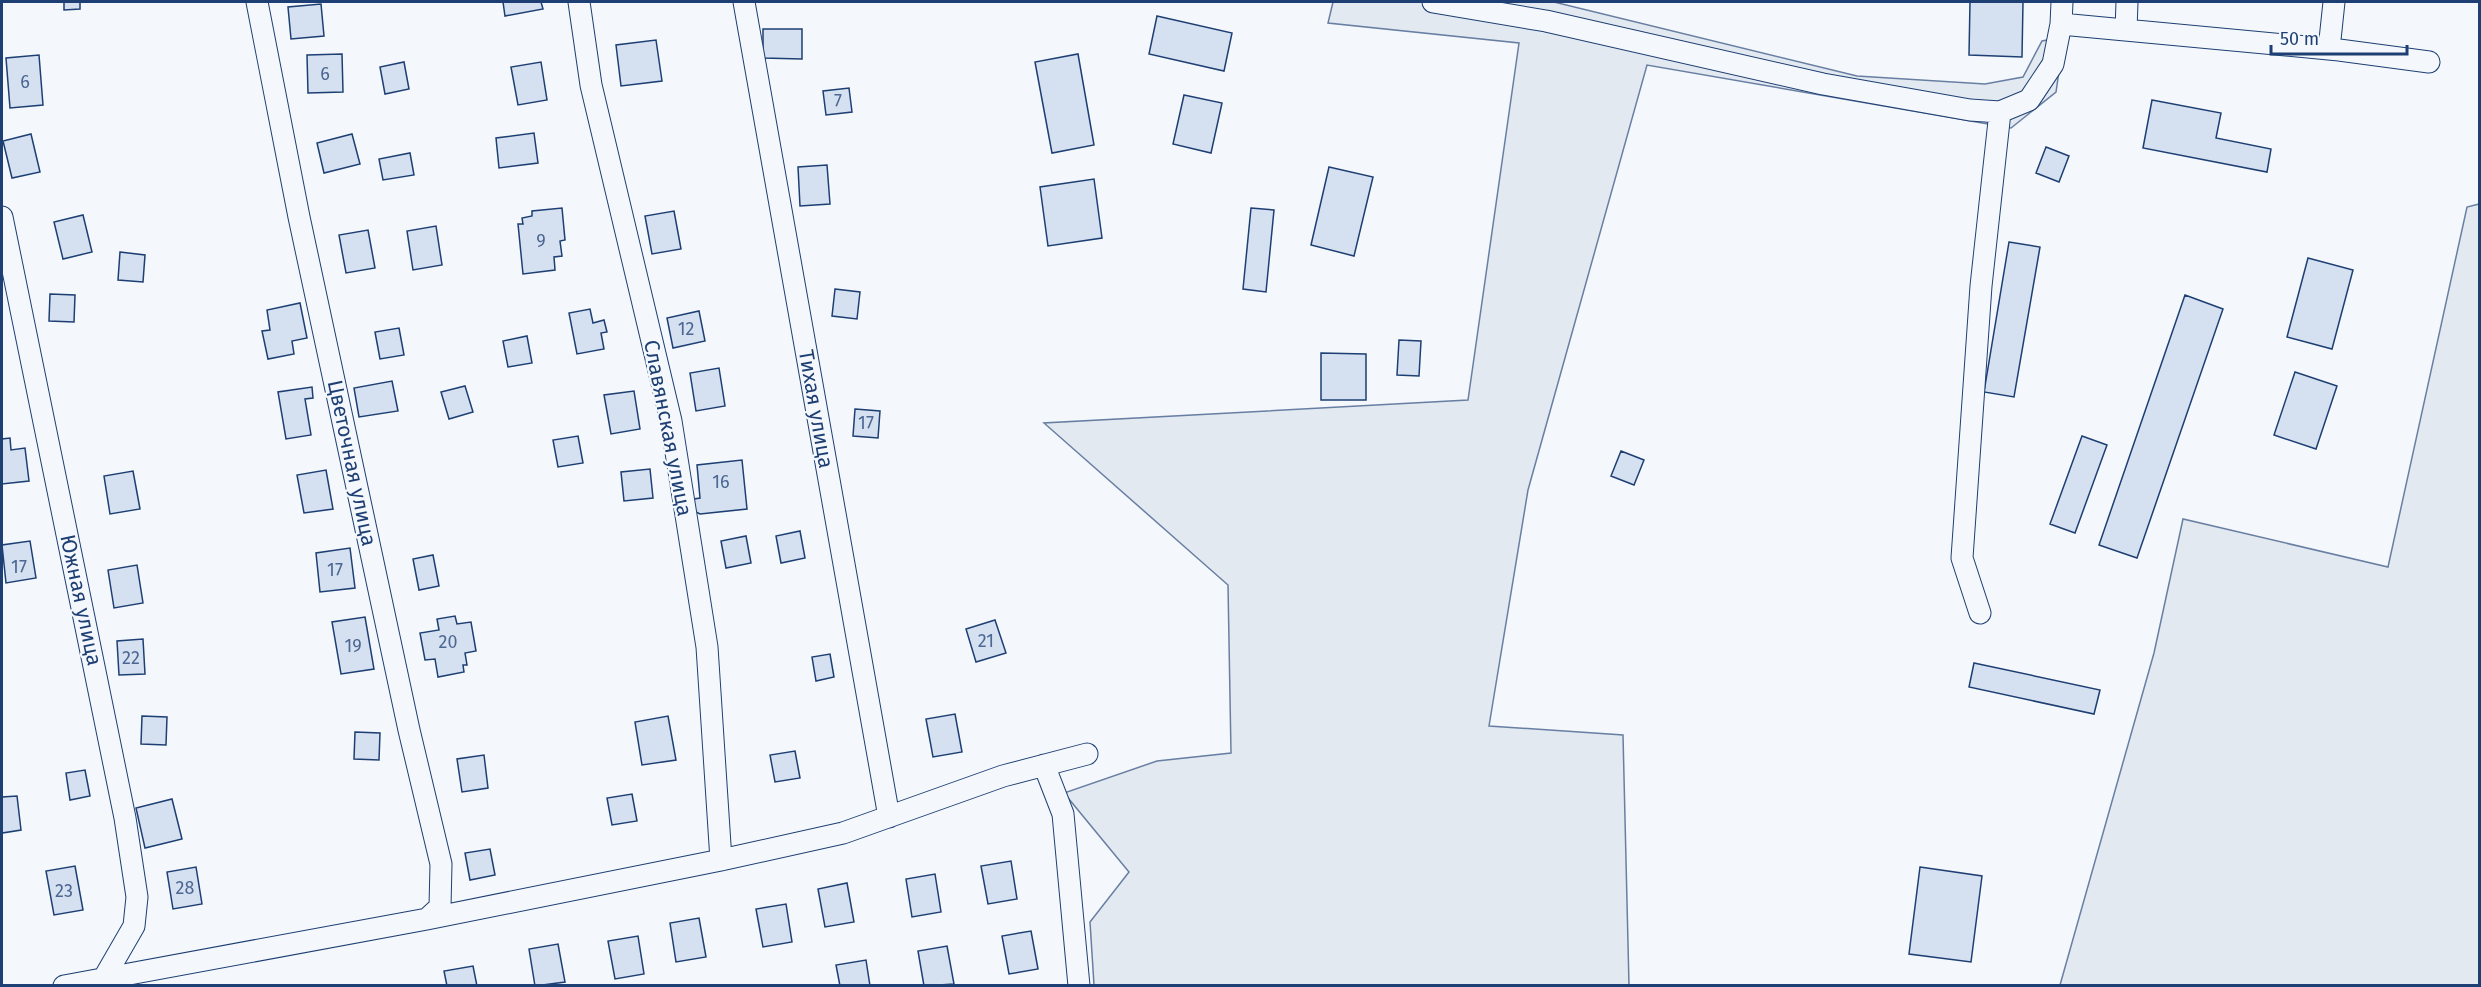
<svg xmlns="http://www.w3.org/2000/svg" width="2481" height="987" viewBox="0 0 2481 987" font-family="'Fira Sans',sans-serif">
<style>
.green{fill:#e3e9f0;stroke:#687fa3;stroke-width:1.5}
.building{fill:#d5e0f0;stroke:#1d3f73;stroke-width:1.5}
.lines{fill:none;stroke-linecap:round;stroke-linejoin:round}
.minor-casing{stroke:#1d3f73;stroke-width:23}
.minor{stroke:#f4f7fb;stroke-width:21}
.labels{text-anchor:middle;stroke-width:4.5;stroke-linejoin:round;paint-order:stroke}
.number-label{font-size:18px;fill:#4b6792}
.street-label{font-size:21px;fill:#1d3f73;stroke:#f4f7fb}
</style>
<rect width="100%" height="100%" fill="#f4f7fb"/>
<path class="green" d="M1333,2H1554L1857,76L1985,84L2023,77L2042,41L2064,37L2056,92L2011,128L1647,65L1528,490L1489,726L1623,735L1629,985H1094L1090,922L1129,872L1064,793L1157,761L1231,753L1228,585L1044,423L1468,400L1519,43L1328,23Z
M2479,204V985H2060L2154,653L2183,519L2388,567L2467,207Z"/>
<path class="building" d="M64,2H80V9L64,10Z
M503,2H541L543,9L505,16Z
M1970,2H2023L2022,57L1969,55Z
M321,4L324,36L291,39L288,7Z
M1157,16L1232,33L1224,71L1149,54Z
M763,29H802V59L763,58Z
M656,40L662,81L621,86L616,45Z
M342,54L343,92L308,93L307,55Z
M1078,54L1094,145L1052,153L1035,62Z
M39,55L43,105L10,108L6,58Z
M404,62L409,89L385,94L380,67Z
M541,62L547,100L518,105L511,67Z
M849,88L852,112L826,115L823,91Z
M1184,95L1222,103L1211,153L1173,144Z
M2152,100L2221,113L2216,138L2271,149L2267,172L2143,148Z
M534,133L538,163L499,168L496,138Z
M31,134L40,172L12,178L3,141Z
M352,134L360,164L324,173L317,143Z
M2046,147L2069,156L2059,182L2036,173Z
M410,153L414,175L383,180L379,159Z
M827,165L830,204L800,206L798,167Z
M1329,167L1373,177L1354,256L1311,245Z
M1094,179L1102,238L1048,246L1040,187Z
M562,208L565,240L560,241L562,256L554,257L555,270L523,274L518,224H523L522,218L532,216V211Z
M1251,208L1274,210L1266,292L1243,289Z
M674,211L681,249L652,254L645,216Z
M83,215L92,252L63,259L54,222Z
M436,226L442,265L413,270L407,231Z
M368,230L375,268L346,273L339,235Z
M2009,242L2040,247L2014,397L1984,392Z
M120,252L145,255L143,282L118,280Z
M2308,258L2353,270L2332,349L2287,337Z
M835,289L860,292L857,319L832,316Z
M50,294L75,295L74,322L49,321Z
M2185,295L2223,309L2137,558L2099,545Z
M300,303L307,338L292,341L294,354L268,359L262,331L270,330L267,310Z
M590,309L593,323L604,320L607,332L601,333L604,349L577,354L569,313Z
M699,311L705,341L673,348L667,318Z
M399,328L404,355L380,359L375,332Z
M527,336L532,363L508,367L503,341Z
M1399,340L1421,341L1419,376L1397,375Z
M1321,353L1366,354V400H1321Z
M719,368L725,406L696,411L690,373Z
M2295,372L2337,386L2316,449L2274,435Z
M392,381L398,411L359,417L354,388Z
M465,386L473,412L449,419L441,392Z
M312,387L313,398L305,399L311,435L286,439L278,392Z
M634,391L640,429L611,434L604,395Z
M855,409L880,411L878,438L853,436Z
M578,436L583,463L558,467L553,440Z
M2082,436L2107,445L2075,533L2050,524Z
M10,438L11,450L25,448L29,481L2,484V439Z
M1621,451L1644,460L1634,485L1611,476Z
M742,460L747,509L700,514L694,511V499L700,498L697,465Z
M650,469L653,498L624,501L621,472Z
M326,470L333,509L304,513L297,475Z
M133,471L140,509L110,514L104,476Z
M800,531L805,558L781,563L776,536Z
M746,536L751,563L726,568L721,541Z
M30,541L36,578L6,583L2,545Z
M350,548L355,588L320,592L316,553Z
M433,555L439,586L419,590L413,559Z
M137,565L143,603L114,608L108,570Z
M455,616L457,624L471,622L476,651L465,653L467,665H463L464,672L438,677L435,659L425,660L420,633L439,630L437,619Z
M365,617L374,669L341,674L332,622Z
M995,620L1006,653L976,662L966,629Z
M143,639L145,674L119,675L117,641Z
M830,654L834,677L816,681L812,657Z
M1974,663L2100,690L2094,714L1969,687Z
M955,714L962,752L933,757L926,719Z
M142,716L167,717L166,745L141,744Z
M668,716L676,760L642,765L635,722Z
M355,732L380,733L379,760L354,759Z
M795,751L800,778L775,782L770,755Z
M484,755L488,788L462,792L457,759Z
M85,770L90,796L70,800L66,773Z
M632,794L637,821L612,825L607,798Z
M17,796L21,830L2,833V797Z
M172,799L182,839L145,848L136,808Z
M490,849L495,875L470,880L465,853Z
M1011,861L1017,899L988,904L981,866Z
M75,866L83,910L54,915L46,871Z
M196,867L202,904L173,909L167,872Z
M1920,867L1982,876L1971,962L1909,954Z
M935,874L941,912L912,917L906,879Z
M847,883L854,922L825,927L818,889Z
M786,904L792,942L763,947L756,909Z
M699,918L706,957L676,962L670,923Z
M1031,931L1038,969L1009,974L1002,936Z
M638,936L644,974L615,979L608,941Z
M558,944L565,982L535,986L529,949Z
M947,946L954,984L924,986L918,951Z
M866,960L870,986H840L836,965Z
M473,966L477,986H447L444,971Z"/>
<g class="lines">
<defs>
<path id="minor" d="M257,2L299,217L409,730L441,864L440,907L427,919
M579,2L591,85L671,421L707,647L721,860
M744,2L889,817
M1433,2L1546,21L1823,84L1970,110L2000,112L2029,100L2053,64L2061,24L2062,2
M2061,24L2339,50L2429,62
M2126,30L2127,2
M2329,49L2334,2
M2,217L125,818L137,897L134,926L104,978
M1980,613L1962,558L1981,286L2000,112
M1044,765L1063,814L1079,986
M64,986L427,919L721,860L843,833L1003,776L1087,754"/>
</defs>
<use href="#minor" class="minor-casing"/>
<use href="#minor" class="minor"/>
</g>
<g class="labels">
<g class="number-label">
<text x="325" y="80">6</text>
<text x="25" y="88">6</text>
<text x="838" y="107">7</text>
<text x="541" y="247">9</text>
<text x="686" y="335">12</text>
<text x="866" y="429">17</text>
<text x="721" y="488">16</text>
<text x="19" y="573">17</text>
<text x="335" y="576">17</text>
<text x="986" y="647">21</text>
<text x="448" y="648">20</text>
<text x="353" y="652">19</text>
<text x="131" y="664">22</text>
<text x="185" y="894">28</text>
<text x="64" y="897">23</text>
</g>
<g class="street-label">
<text transform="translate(816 409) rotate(80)" y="7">Тихая улица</text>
<text transform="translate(668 428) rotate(79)" y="7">Славянская улица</text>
<text transform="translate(352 463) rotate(78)" y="7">Цветочная улица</text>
<text transform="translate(81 600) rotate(78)" y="7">Южная улица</text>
</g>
</g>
<rect width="2481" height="987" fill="none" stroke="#1d3f73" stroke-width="6"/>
<path d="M2271 45v9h136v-9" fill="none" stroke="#1d3f73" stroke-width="3"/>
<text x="2280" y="45" font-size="18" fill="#1d3f73" stroke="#f4f7fb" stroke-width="4.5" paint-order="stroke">50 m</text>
</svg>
